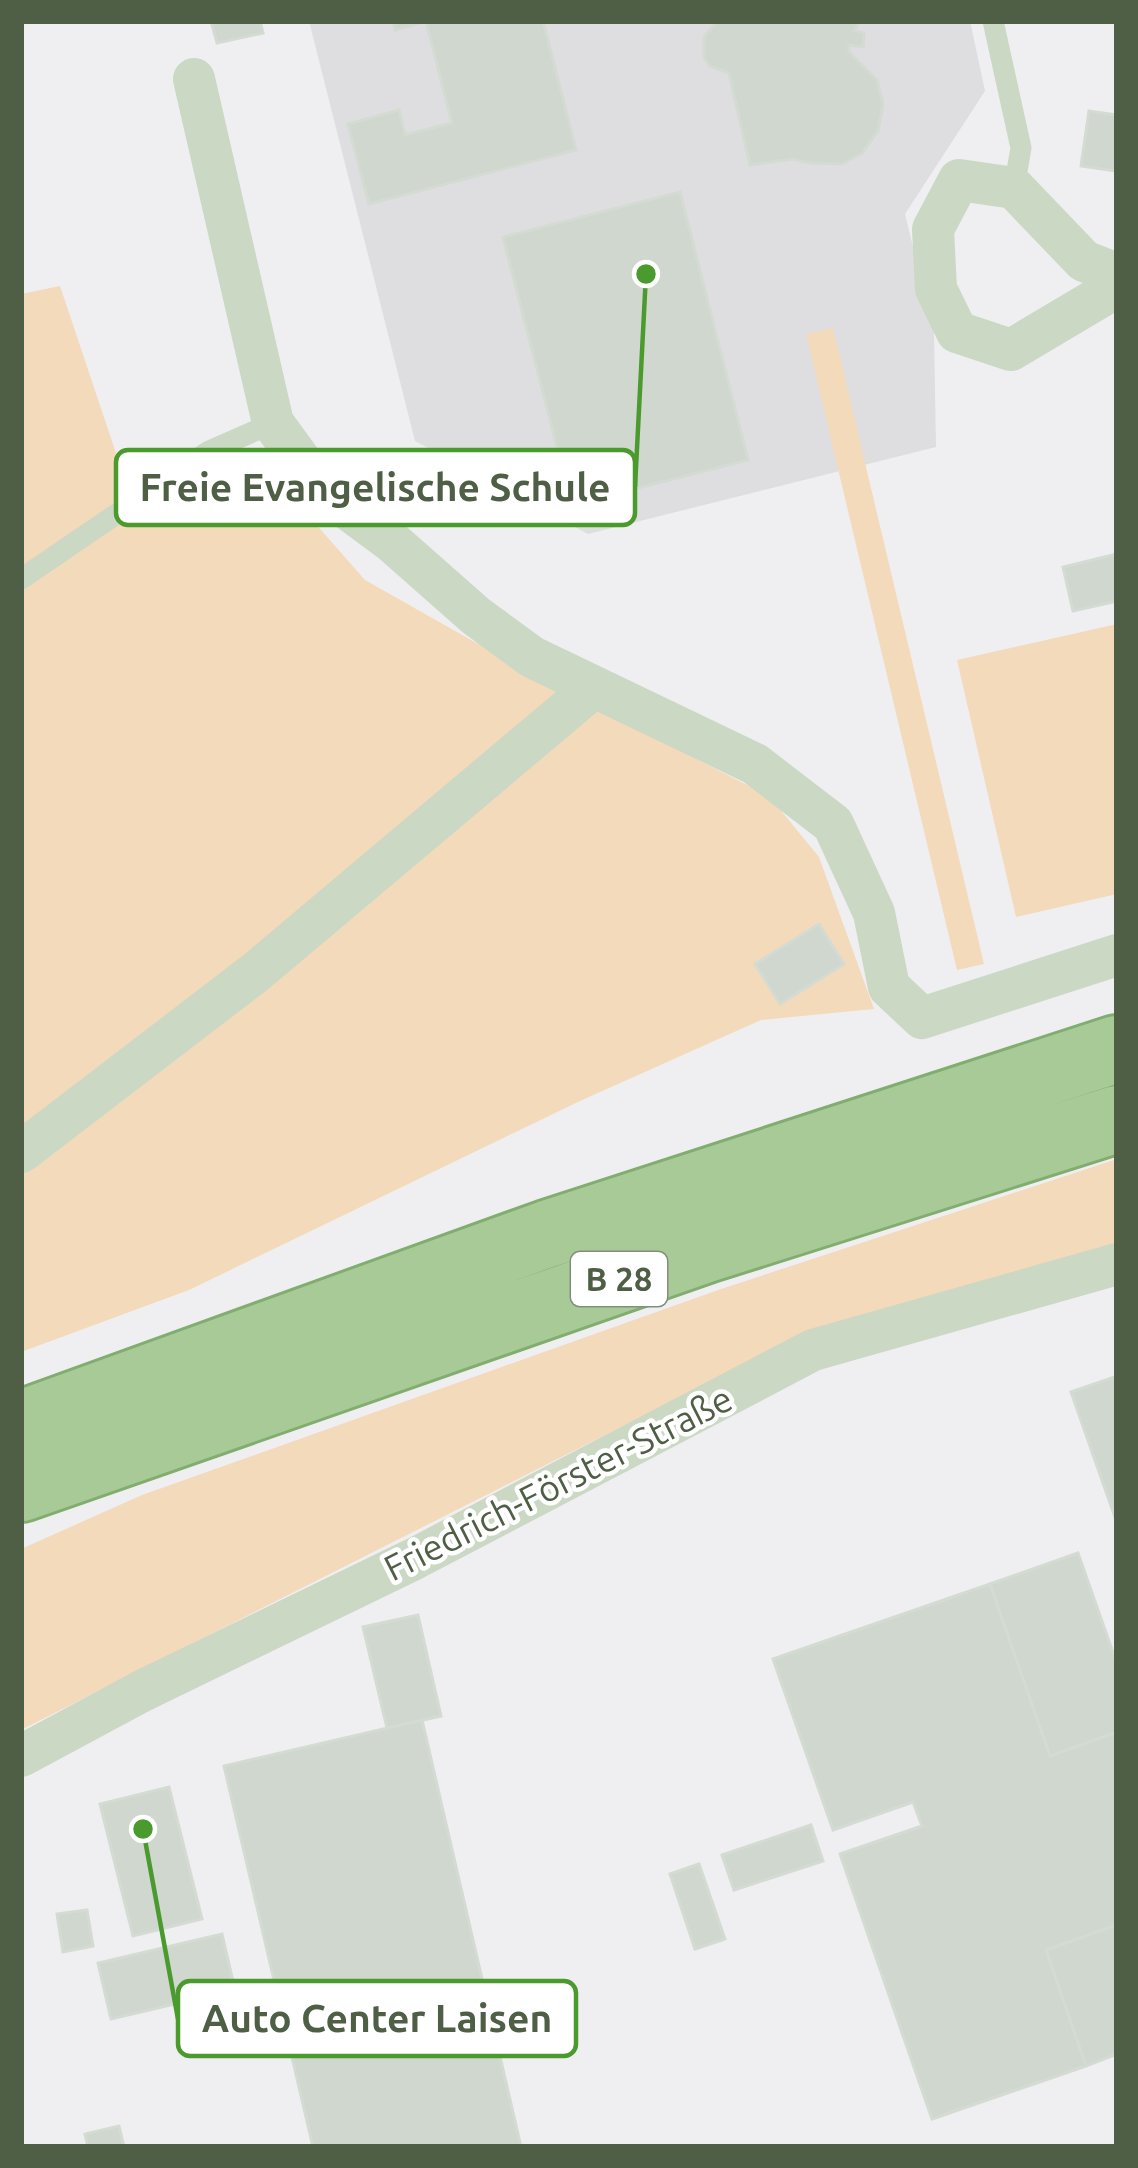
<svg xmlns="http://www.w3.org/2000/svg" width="1138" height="2168" viewBox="0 0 1138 2168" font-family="Ubuntu,sans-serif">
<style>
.education{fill:#dedee0}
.green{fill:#f3daba}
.building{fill:#d0d7ce;stroke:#d4dbd3;stroke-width:3}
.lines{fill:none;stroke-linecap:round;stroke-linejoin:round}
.trunk-casing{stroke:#81ae6e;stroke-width:72}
.service{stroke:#cbd8c4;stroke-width:21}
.minor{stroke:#cbd8c4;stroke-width:42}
.trunk{stroke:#a8ca97;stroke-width:66}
.labels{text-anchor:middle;stroke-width:9;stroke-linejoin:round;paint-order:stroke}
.shield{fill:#fff;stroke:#838f7d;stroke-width:3}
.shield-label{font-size:33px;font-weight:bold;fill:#4e5f45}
.street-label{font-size:36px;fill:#4e5f45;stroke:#fff}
.leader{fill:none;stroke:#4b9a2d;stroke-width:4.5}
.callout-dot{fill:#4b9a2d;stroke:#fff;stroke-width:4.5}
.callout{fill:#fff;stroke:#4b9a2d;stroke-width:4.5}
.callout-label{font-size:39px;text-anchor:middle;font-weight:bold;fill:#4e5f45}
</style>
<rect width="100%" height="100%" fill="#efeff2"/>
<path class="education" d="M309,21H970L985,91L905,214L934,333L936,447L588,534L415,441Z"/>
<path class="green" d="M60,286L125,480L257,457L365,580L547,683L769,796L819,857L874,1009L761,1020L580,1101L189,1290L21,1352V294Z
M833,328L984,964L957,970L806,334Z
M1117,624V894L1016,917L957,660Z
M1117,1159V1250L789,1342L21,1730V1549L142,1495L721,1289Z"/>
<path class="building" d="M211,21H260L263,33L217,43Z
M393,21H543L576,150L369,204L348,124L399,110L405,135L452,123L426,21L395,30Z
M717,21H860L854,31L864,33L863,47L849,45V52L877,80L883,104L878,131L862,153L842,164L810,163L793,159L750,165L729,73L710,66L704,57V37Z
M1089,111L1117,115L1116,171L1081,166Z
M680,192L748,460L572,505L503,237Z
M1117,554V601L1073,611L1063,567Z
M819,924L844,964L780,1004L755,964Z
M1117,1376V1523L1071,1392Z
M1078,1553L1117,1664V1732L1050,1756L990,1584Z
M990,1584L1050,1756L1117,1732V1925L1046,1950L1086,2066L932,2119L840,1854L922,1826L913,1802L833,1830L773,1659Z
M418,1615L441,1716L387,1728L363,1627Z
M422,1720L521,2147H313L224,1766Z
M169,1787L202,1919L133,1936L100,1804Z
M811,1825L823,1861L734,1890L722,1855Z
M699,1864L725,1939L695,1949L670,1874Z
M87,1910L93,1946L63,1952L57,1914Z
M1117,1925V2054L1086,2066L1046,1950Z
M222,1934L235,1990L111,2019L98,1963Z
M119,2126L124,2147H88L85,2134Z"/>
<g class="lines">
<defs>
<path id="trunk" d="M21,1424L547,1234L1117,1049
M21,1488L706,1249L1117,1119"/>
</defs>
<use href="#trunk" class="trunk-casing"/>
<path class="service" d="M993,21L1021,148L1014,188
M21,579L209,451L273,423"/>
<path class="minor" d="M194,79L273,423L322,490L391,541L476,616L532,657L755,764L833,824L874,913L889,987L922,1018L1117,955
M1117,274L1084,261L1014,188L959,180L933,229L936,289L957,332L1011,350L1117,287
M21,1152L256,972L593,688
M21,1756L142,1691L416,1558L813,1350L1117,1264"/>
<use href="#trunk" class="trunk"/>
</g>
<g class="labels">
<rect class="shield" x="571" y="1252" width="96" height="54" rx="9"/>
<g class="shield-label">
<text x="619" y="1291">B 28</text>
</g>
<g class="street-label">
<text transform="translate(558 1483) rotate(-27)" y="13">Friedrich-Förster-Straße</text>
</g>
</g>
<path class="leader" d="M646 274L635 487M143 1829L178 2019"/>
<g class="callout-dot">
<circle cx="646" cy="274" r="12"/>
<circle cx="143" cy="1829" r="12"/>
</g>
<g class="callout">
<rect x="116" y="450" width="519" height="75" rx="12"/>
<rect x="178" y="1981" width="398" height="75" rx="12"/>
</g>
<g class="callout-label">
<text x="375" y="501">Freie Evangelische Schule</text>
<text x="377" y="2032">Auto Center Laisen</text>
</g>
<rect width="1138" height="2168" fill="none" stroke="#4e5f45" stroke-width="48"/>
</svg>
